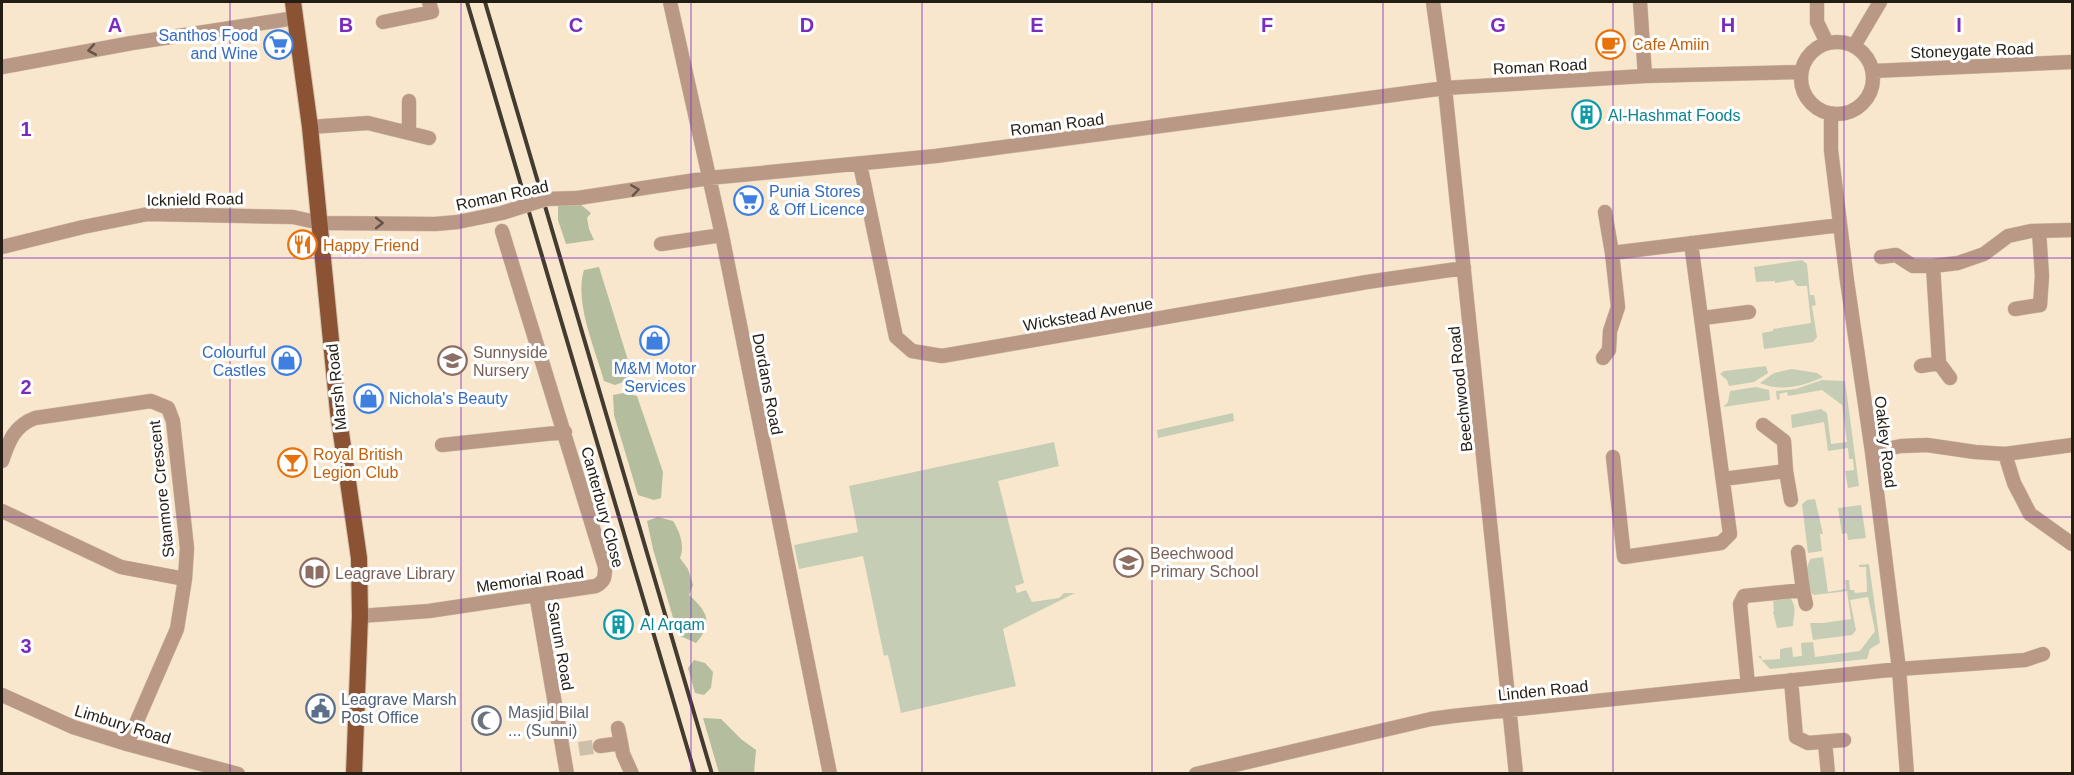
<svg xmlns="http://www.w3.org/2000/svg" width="2074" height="775" viewBox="0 0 2074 775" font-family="Helvetica,sans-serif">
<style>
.green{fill:#c5ceb5}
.forest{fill:#b4be9f}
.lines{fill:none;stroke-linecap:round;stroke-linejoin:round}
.minor-tunnel{stroke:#cebfa8;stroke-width:14;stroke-dasharray:14 7;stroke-linecap:butt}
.minor-casing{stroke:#d2c3ac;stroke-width:15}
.major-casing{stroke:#d2c3ac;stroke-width:18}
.minor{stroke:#b99886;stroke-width:14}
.major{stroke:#8b5333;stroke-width:16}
.rail{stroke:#433b2f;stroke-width:4}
.minor-bridge-casing{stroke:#d2c3ac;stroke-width:15;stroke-linecap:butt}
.minor-bridge{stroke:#b99886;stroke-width:14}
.oneway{stroke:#675447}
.grid{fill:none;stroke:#7b2cbf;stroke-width:1.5;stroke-opacity:0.55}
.labels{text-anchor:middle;stroke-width:6;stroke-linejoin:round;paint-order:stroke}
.shop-label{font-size:16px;fill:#366cbe;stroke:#fff;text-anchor:end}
.food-label{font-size:16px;fill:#c56008;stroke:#fff;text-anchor:start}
.street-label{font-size:16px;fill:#241d14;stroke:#fff}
.culture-label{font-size:16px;fill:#0d838f;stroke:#fff;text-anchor:start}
.education-label{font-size:16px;fill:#785e54;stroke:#fff;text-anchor:start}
.service-label{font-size:16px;fill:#4e5e75;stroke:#fff;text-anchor:start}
.worship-label{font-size:16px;fill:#5b616d;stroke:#fff;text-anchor:start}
.grid-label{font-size:20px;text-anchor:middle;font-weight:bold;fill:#7b2cbf;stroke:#fff;stroke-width:6;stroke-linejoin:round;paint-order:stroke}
</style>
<rect width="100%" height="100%" fill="#f8e7cd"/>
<path class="green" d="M1802,260L1807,264L1810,295H1814L1816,305L1812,306L1817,337L1813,342L1764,349L1762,333L1773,331V329L1811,323L1807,286H1797L1793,280L1775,283V281L1756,282L1754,267Z
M1766,366L1768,373L1754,382L1729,386L1727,380L1720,374L1724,371Z
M1792,369L1817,373L1823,377C1804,386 1780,392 1760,383L1774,373Z
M1822,380L1845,381L1859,486L1848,488L1845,471L1854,470L1853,459H1849L1848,448L1828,451L1824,422L1792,428L1791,415L1821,409L1827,413L1831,444L1847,442L1842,405L1822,390L1788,396L1787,392L1779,394L1780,399L1777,400L1776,391L1796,389Z
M1756,387L1769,390L1770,400L1723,407L1728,402L1730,391Z
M1233,413L1234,421L1158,438L1157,430Z
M1054,442L1059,466L998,481L1024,583L1015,586L1017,593L1026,590L1032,602L1059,598L1064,593H1075L1003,629L1016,686L901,713L888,655L884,656L863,556L799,569L794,545L858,532L849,486Z
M1815,499L1823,534H1820L1822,551L1808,553L1802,504L1807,500Z
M1861,505L1866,538L1848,540L1847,533L1842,534L1838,508Z
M1823,557L1828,592L1846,589L1845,580H1849L1850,590H1854L1855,593L1867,592L1866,567H1859V565L1869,564L1880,643L1870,649L1867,659L1770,669L1758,656H1761L1762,660L1780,659V649L1792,647L1793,657L1802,656L1801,643L1813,642L1815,657L1860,651L1875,631L1868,597L1850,600L1856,630L1852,635L1813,640L1810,623H1823L1851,619L1847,591L1814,595L1810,592L1807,568L1810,559Z
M1790,597C1798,610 1793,614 1793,626L1777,628L1773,612L1774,611L1773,601Z"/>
<path class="forest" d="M580,204L591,213L587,218L589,229L594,240L566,244L558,220V205Z
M599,267L631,370L629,380L615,385L604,381C595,348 574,302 584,270Z
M624,393L637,396L663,472L661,498L654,500L638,495L614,415L613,395Z
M658,517L673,521C680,532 685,546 680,558L688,569L693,585L689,595C707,611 714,623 696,643L678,635L653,549L647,521Z
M694,660L705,663L713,672L711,688L704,695L695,693L688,668Z
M703,718L721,719L741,739L756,750L754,773H719Z"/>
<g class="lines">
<path class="minor-tunnel" d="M579,749L600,746"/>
<defs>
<path id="minor" d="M670,2L722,235L830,774
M1433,2L1445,88L1516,774
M1640,2L1645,76
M1817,2V22L1827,43
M383,22L432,12L429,2
M1801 78a36 36 0 1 1 72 0a36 36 0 1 1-72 0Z
M1854,46L1880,2
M2,67L132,43L295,18
M1873,71L2072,62
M409,101V133
M1831,114V150L1847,281L1872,452L1899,669L1907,774
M310,127L368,123L429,138
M860,164L896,337L912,351L942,356L1367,282L1464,268
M578,198L709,178L936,156L1445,88L1645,76L1800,72
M1605,212L1612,253
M661,244L722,235
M2,247L83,227L148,214L293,217L320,223L435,224L458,222
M1881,257L1896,255L1913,266H1933
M2015,309L2040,305L2042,276L2039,231
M1703,318L1749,312
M1603,358L1609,350L1610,331L1618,307L1612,253L1840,225
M1939,363L1933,266L1958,263L1984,254L2008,236L2031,231L2072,230
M1921,366L1939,363L1950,378
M1763,425L1784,441L1786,471
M442,445L565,432
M1872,452L1901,446L1927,445L1975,452L2005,454L2072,445
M2005,454L2014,483L2030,514L2072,544
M1613,457L1624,557L1721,543L1730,534L1691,243
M2,461C9,441 14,426 35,418L151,401L168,408L173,421L187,548L185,579L177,629L127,744
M1723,479L1786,471L1791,500
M2,511L121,567L185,579
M1798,552L1803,590
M536,594L567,774
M360,616L429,611L596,586C605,581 605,577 605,567L502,231
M1791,680L1796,737L1808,743L1844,740
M1748,685L1740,604L1744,596L1803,590L1806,604
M2,695L73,727L127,744L238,774
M618,728L621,743
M1825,742L1828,774
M600,746L621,743L623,754L632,774
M1196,774L1431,719L1453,716L1899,669L2025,660L2043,654"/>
<path id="major" d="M293,2L310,127L338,412L359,558L360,616L354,774"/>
</defs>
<use href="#minor" class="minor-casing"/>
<use href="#major" class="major-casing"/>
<use href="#minor" class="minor"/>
<use href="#major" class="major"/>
<path class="rail" d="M467,2L695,774
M485,2L712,774"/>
<defs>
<path id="minor-bridge" d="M458,222L502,213L546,199L578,198"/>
</defs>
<use href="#minor-bridge" class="minor-bridge-casing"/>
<use href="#minor-bridge" class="minor-bridge"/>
</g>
<defs><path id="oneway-chevron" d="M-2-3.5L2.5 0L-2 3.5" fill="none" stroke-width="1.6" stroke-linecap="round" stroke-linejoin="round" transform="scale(1.5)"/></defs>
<g class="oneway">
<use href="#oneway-chevron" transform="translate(92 50) rotate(170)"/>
<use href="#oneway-chevron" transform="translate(635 190) rotate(-8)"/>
<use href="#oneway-chevron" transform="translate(379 223)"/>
</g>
<path class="grid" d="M230,2V774M461,2V774M691,2V774M922,2V774M1152,2V774M1383,2V774M1613,2V774M1844,2V774M2,258H2072M2,517H2072"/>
<defs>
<symbol id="supermarket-ring" viewBox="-11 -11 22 22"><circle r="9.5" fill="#fff" stroke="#3f7fe0" stroke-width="1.5"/><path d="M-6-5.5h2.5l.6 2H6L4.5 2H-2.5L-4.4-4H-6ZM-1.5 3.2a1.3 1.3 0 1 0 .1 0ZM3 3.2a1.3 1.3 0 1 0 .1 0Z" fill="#3f7fe0"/></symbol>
<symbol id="cafe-ring" viewBox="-11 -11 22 22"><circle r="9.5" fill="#fff" stroke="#e8710a" stroke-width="1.5"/><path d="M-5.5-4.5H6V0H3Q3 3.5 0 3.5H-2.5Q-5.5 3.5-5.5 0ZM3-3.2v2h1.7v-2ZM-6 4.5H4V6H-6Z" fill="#e8710a"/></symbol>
<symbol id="building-ring" viewBox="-11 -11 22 22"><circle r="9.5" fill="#fff" stroke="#0f9aa8" stroke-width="1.5"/><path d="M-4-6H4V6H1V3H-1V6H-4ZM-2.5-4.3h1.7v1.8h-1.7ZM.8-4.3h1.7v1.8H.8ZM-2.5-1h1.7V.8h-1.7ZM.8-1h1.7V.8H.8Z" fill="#0f9aa8"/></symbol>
<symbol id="restaurant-ring" viewBox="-11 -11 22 22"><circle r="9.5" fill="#fff" stroke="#e8710a" stroke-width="1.5"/><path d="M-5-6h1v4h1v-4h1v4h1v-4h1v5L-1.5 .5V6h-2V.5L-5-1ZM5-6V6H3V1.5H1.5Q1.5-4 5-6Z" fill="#e8710a"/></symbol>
<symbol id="shop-ring" viewBox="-11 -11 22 22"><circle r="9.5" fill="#fff" stroke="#3f7fe0" stroke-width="1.5"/><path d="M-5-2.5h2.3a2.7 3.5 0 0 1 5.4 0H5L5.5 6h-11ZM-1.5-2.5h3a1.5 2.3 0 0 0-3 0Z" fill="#3f7fe0"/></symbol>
<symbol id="school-ring" viewBox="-11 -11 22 22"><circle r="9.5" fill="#fff" stroke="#8d6e63" stroke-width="1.5"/><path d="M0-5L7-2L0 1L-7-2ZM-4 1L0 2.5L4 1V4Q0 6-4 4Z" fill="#8d6e63"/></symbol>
<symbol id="bar-ring" viewBox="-11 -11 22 22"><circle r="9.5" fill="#fff" stroke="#e8710a" stroke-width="1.5"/><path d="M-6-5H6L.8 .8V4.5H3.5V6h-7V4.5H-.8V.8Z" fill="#e8710a"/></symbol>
<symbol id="library-ring" viewBox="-11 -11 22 22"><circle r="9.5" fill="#fff" stroke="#8d6e63" stroke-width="1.5"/><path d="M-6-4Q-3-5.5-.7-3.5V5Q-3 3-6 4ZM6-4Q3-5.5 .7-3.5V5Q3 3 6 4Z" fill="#8d6e63"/></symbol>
<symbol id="civic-ring" viewBox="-11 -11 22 22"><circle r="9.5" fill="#fff" stroke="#5c6f8a" stroke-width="1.5"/><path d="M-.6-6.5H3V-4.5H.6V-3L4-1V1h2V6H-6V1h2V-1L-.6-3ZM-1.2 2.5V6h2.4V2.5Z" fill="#5c6f8a"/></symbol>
<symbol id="mosque-ring" viewBox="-11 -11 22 22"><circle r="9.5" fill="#fff" stroke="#6b7280" stroke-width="1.5"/><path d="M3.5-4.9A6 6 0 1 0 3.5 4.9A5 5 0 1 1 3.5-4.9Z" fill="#6b7280"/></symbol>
</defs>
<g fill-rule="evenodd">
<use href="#supermarket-ring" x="262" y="28" width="33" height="33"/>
<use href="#cafe-ring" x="1594" y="28" width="33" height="33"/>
<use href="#building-ring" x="1570" y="98" width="33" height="33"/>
<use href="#supermarket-ring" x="732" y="184" width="33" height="33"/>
<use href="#restaurant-ring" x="286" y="228" width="33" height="33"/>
<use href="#shop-ring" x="638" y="324" width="33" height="33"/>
<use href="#shop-ring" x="270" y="344" width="33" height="33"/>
<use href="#school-ring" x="436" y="344" width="33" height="33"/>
<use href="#shop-ring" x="352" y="382" width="33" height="33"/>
<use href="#bar-ring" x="276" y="446" width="33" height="33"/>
<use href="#school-ring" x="1112" y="546" width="33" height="33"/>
<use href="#library-ring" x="298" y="556" width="33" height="33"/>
<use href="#building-ring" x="602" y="608" width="33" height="33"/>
<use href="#civic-ring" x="304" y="692" width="33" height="33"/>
<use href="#mosque-ring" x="470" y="704" width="33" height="33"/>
</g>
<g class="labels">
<g class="shop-label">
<text x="258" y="41">Santhos Food<tspan x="258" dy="18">and Wine</tspan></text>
<text x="769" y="197" text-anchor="start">Punia Stores<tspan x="769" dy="18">&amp; Off Licence</tspan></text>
<text x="266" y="358">Colourful<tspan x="266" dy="18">Castles</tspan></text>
<text x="655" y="374" text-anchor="middle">M&amp;M Motor<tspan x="655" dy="18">Services</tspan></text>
<text x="389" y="404" text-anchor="start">Nichola's Beauty</text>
</g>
<g class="food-label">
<text x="1632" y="50">Cafe Amiin</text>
<text x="323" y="251">Happy Friend</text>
<text x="313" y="460">Royal British<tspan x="313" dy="18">Legion Club</tspan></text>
</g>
<g class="street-label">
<text transform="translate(1972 50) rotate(-2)" y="6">Stoneygate Road</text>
<text transform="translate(1540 66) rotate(-3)" y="6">Roman Road</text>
<text transform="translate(1057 124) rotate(-7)" y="6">Roman Road</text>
<text transform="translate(502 195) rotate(-12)" y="6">Roman Road</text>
<text transform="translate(195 199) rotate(-1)" y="6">Icknield Road</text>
<text transform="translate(1088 314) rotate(-10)" y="6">Wickstead Avenue</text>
<text transform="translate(768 384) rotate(79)" y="6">Dordans Road</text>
<text transform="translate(336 387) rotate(-96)" y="6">Marsh Road</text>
<text transform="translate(1460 389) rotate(-96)" y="6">Beechwood Road</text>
<text transform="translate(1886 442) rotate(83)" y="6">Oakley Road</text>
<text transform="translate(161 489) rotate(-96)" y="6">Stanmore Crescent</text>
<text transform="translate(603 507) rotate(75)" y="6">Canterbury Close</text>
<text transform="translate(530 579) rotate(-8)" y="6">Memorial Road</text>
<text transform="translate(561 646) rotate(80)" y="6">Sarum Road</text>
<text transform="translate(1543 690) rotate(-6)" y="6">Linden Road</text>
<text transform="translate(123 724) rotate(17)" y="6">Limbury Road</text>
</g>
<g class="culture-label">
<text x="1608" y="121">Al-Hashmat Foods</text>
<text x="640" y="630">Al Arqam</text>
</g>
<g class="education-label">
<text x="473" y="358">Sunnyside<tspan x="473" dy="18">Nursery</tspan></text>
<text x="1150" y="559">Beechwood<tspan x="1150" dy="18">Primary School</tspan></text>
<text x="335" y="579">Leagrave Library</text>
</g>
<g class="service-label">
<text x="341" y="705">Leagrave Marsh<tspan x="341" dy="18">Post Office</tspan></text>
</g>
<g class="worship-label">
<text x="508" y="718">Masjid Bilal<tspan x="508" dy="18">... (Sunni)</tspan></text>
</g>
</g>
<g class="grid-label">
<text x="115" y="32">A</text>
<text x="346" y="32">B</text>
<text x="576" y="32">C</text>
<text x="807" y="32">D</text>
<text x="1037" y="32">E</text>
<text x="1267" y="32">F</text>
<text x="1498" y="32">G</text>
<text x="1728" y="32">H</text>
<text x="1959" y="32">I</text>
<text x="26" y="136">1</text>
<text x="26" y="394">2</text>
<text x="26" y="653">3</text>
</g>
<rect width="2074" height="775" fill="none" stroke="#241d14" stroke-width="6"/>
</svg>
